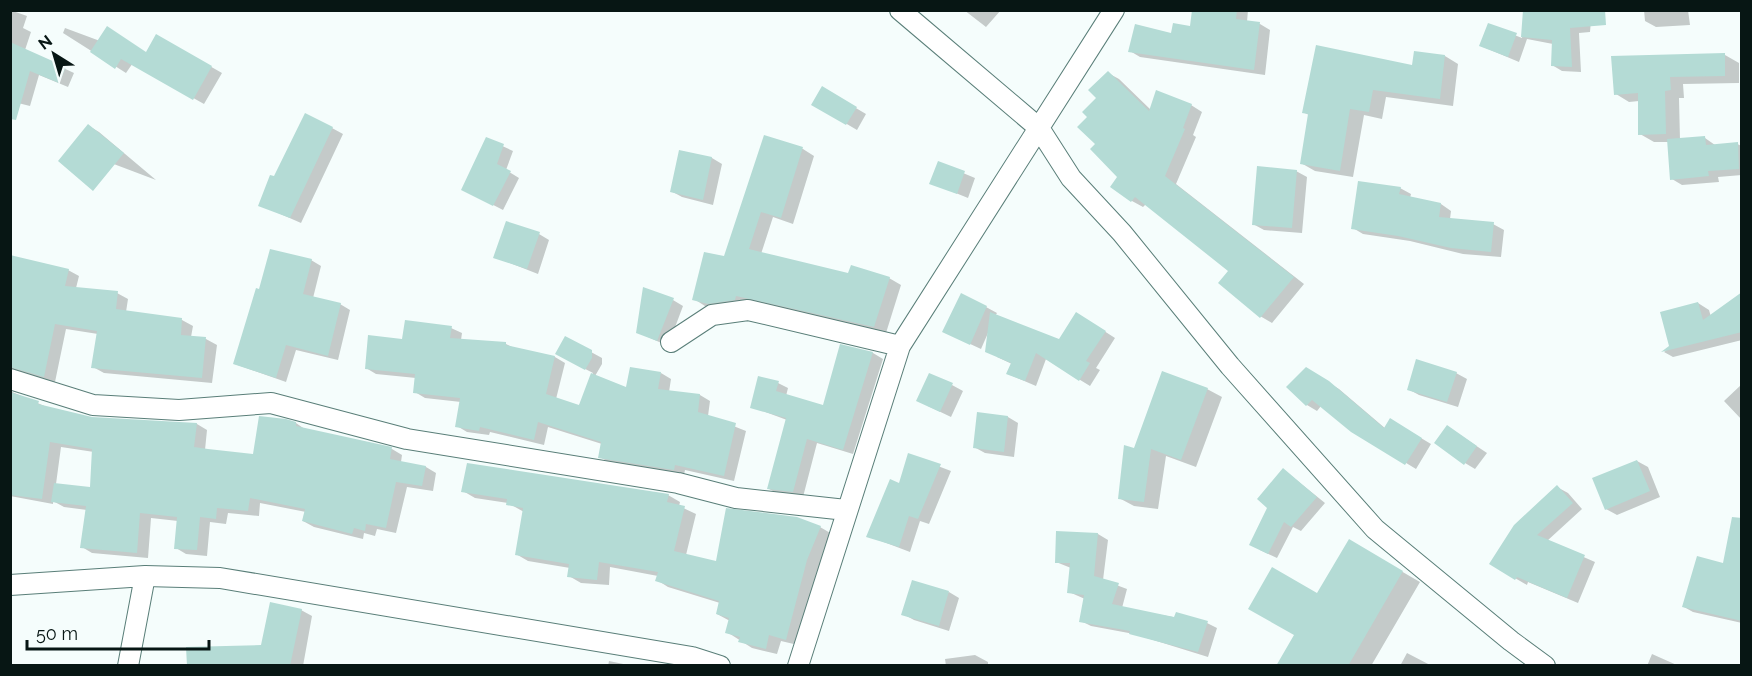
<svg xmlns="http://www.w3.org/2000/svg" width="1752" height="676" viewBox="0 0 1752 676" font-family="Raleway,sans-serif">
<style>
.shadow{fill:#0003;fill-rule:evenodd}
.building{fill:#b4dbd5}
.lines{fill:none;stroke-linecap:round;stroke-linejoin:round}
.street-casing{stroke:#597e78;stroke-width:22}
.street{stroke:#fff;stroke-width:20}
</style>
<rect width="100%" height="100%" fill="#f5fdfc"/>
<path class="shadow" d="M10,10L27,16L23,28L31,32L25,50L74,73L68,87L39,75L30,106L10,101Z
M964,10H1001L986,27Z
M1193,10H1248L1247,22L1260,24L1270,30L1265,75L1140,57L1130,51L1191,28Z
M1525,10H1592L1590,32L1579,33L1581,72L1562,71L1552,65L1553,44L1527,39L1519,62L1481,46L1489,25L1522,38Z
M1644,10H1688L1690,25L1656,27L1645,21Z
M65,28L127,51L137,57L126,73L63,33Z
M157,36L222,73L204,104L147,72Z
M1725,55L1739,63V83L1683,84L1684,98H1679L1680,140L1705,138L1715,145L1737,144L1742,146V175L1718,177L1719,182L1682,185L1672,179L1668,142H1654L1640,134L1639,101L1629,102L1616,94Z
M1445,56L1458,64L1453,106L1386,97L1382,119L1364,115L1353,177L1315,171L1301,163L1309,115L1303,112L1413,66Z
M1108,73L1119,79L1151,110L1191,105L1202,112L1193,135L1196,137L1176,184L1304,284L1272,323L1260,316L1230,271L1146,204L1143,207L1132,201L1119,177L1097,144L1089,117Z
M822,88L866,114L857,130L813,104Z
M89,126L99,132L156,180L82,152Z
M332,128L343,134L301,223L260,205Z
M765,137L803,149L814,156L793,224L773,217L761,254L849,274L889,278L901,285L886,333L721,310L705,306L694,299L725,258Z
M487,139L513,151L506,170L519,178L503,210L472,194Z
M681,151L712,158L722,164L713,205L682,197L671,191Z
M939,163L975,178L968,198L931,183Z
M1296,171L1307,177L1302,233L1264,230L1253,224Z
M1400,188L1411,194L1410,198L1441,204L1451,211L1450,219L1493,224L1504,230L1501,257L1463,254L1410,241L1363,234L1353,228Z
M539,234L549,240L538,274L495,257Z
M10,256L68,270L79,276L76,288L117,293L128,299L126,312L182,320L193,326L191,337L206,339L217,345L212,383L104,373L93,367L98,334L66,329L55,382L18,373L10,381Z
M311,260L321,266L313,298L340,304L350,310L338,360L296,350L286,382L235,364L260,291Z
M1742,294V340L1673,357L1664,352L1671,346L1698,303L1709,310L1711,317Z
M673,300L683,306L668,346L637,332Z
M986,307L997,313L995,316L1060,341L1087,320L1115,338L1096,368L1100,370L1090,386L1046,359L1036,386L1008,374L1012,364L997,357L988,333L981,349L955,337Z
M451,328L462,333L461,340L506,344L514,348L555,357L565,363L556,399L579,406L593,373L568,360L591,352L602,358V364L595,376L628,389L661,373L671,379L669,392L700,395L710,401L708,416L746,431L734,481L685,470L684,475L610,463L600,457L602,444L548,427L544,445L490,432L489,435L467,432L457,426L461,402L425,398L415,392L416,378L376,374L366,368L404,340Z
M841,346L873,353L883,359L853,454L817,443L803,497L779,494L769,489L787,420L752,407L778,383L788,388L786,396L824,407Z
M1306,369L1339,389L1386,429L1391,420L1431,444L1416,469L1352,430L1321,406L1317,411L1307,405Z
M1456,373L1467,379L1458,407L1419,395L1408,389Z
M1742,384V420L1724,401Z
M952,385L963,391L951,417L928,406Z
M1207,389L1222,397L1196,467L1166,456L1158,509L1134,506L1119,498L1135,450Z
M10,391L49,408L92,418L197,424L207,430L205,450L254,455L296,423L306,430L392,449L402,455L401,462L426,467L436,473L433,491L407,487L396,533L377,529L375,536L364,533L363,539L314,527L303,521L306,512L260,503L259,516L228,513L226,524L210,522L207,556L186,554L176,548L178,521L151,518L148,558L92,553L82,547L87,510L64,507L53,501V504L10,496ZM61,447L94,452L91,489L56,484Z
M978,413L1008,417L1018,423L1014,457L985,453L974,447Z
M1448,427L1487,453L1475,469L1465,463Z
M909,455L951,471L929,524L920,521L910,552L868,536L900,485Z
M1637,461L1648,467L1660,497L1617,515L1606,509Z
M1284,470L1325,503L1301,531L1293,527L1277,558L1260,550Z
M1557,487L1568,493L1582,509L1547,541L1595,562L1578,603L1528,582L1527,585L1491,564Z
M463,491L668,495L680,502L679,506L696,514L686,555L718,563L820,527L832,534L819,567L798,645L781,641L777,654L752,648L727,632L730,621L717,614L720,603L668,587L657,580L658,576L610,567L609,585L581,583L569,576L570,568L528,561L516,554L524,512L508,503L475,498Z
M1058,533L1098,534L1108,540L1103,580L1127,589L1122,608L1207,623L1217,628L1208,657L1134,634L1091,626L1081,621L1085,599L1069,592L1071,568L1056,562Z
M1742,534V623L1693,612L1684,607L1724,565Z
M1349,541L1420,582L1371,666H1277Z
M949,592L959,598L949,631L914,620L903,614Z
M301,610L312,616L303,666H188L262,646Z
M1407,653L1432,666H1400Z
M1652,654L1679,666H1647Z
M975,655L988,662V666H946L945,659Z
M609,661L633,666H608Z"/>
<path class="building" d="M1192,10H1237L1236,19L1260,22L1254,70L1128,52L1135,24L1171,33L1173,23L1190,26Z
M1523,10H1605L1606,25L1570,28L1572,67L1551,66L1552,40L1521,37Z
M1488,23L1517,33L1508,57L1479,46Z
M107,26L146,52L156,34L212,66L193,100L121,59L115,69L90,52Z
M10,42L66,67L59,83L30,71L16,120L10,119Z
M1316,45L1412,65L1414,51L1445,55L1440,99L1373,90L1369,112L1350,109L1340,171L1300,164L1308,114L1302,113Z
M1725,53V76L1670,77L1671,90L1665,91L1666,134L1638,135V93L1614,95L1611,56Z
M1108,71L1149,111L1156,90L1192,104L1183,128L1185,129L1165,176L1294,277L1260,318L1218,283L1228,271L1135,197L1131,202L1110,187L1117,177L1090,149L1095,144L1077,127L1087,117L1082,112L1096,98L1088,90Z
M822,86L857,107L846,125L811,105Z
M305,113L333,127L290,218L258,206L270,175L274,176Z
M88,124L124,153L93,191L58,161Z
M764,135L803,147L781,218L761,212L749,249L848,273L851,265L890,277L874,327L736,296L735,300L708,304L692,300L704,252L724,256Z
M1705,136L1706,145L1738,142L1739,169L1708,171L1709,176L1670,180L1667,139Z
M486,137L504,144L497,164L511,171L493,206L461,190Z
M679,150L712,157L703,200L670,192Z
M938,161L965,171L957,194L929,184Z
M1257,166L1297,170L1292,228L1252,225Z
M1358,181L1401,187L1399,194L1441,203L1439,217L1494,222L1491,252L1451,248L1398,236L1351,229Z
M506,221L540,232L527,269L493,258Z
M270,249L312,259L303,294L341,303L328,356L286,345L276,378L233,364L256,288L259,289Z
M10,255L69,269L65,286L118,291L116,309L182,318L181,335L206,337L202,378L91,368L97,331L55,324L44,377L10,367Z
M643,287L674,298L657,341L636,333Z
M1742,292V332L1661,352L1669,346L1660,312L1698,302L1703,320Z
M961,293L987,306L970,345L942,332Z
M990,312L1059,339L1076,312L1106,331L1086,361L1090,363L1079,381L1036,353L1025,381L1006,374L1011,363L985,352Z
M405,320L452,326L450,338L506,342V345L555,356L546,394L579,405L591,373L626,387L630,367L661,372L658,389L700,394L698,412L736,423L724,476L675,465L674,470L598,458L601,442L538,422L534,440L480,427L479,431L455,427L460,398L413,393L415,374L365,369L368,335L402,339Z
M565,336L592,350V358L585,370L555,354Z
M840,344L873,352L843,450L807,439L793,492L767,489L786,418L750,408L758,376L779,381L776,391L823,405Z
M1416,359L1457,372L1447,402L1407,390Z
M1306,367L1329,381L1384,428L1390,418L1422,438L1405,465L1351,432L1312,400L1306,406L1286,387Z
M1162,371L1208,388L1181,460L1151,449L1144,502L1118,499L1124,445L1134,448Z
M929,373L953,383L940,412L916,401Z
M10,392L39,401L38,404L92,417L197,423L194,447L208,449L253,454L259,416L286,419L296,422V426L392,447L390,459L426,466L422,486L396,482L386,528L366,524L365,531L354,528L352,534L302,521L305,509L250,498L248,511L217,508L216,519L200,517L197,550L174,549L177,517L140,513L137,553L80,548L86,506L51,502L54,483L90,487L92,449L50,442L42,499L10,495Z
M977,412L1008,416L1004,452L973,448Z
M1447,425L1477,446L1464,465L1434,443Z
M908,453L941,464L918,519L909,516L899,547L866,537L890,479L899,483Z
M1637,460L1650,491L1605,510L1592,478Z
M467,463L669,494L667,502L685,506L674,551L716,561L726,508L797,517L821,526L807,560L786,640L769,635L766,649L738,642L740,637L725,633L729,618L716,614L719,601L655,581L658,572L599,562L597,580L567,577L569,564L515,555L523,508L506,505L507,499L461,492Z
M1283,468L1317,497L1291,527L1284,522L1268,554L1249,545L1267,508L1257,499Z
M1557,485L1573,503L1537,535L1585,555L1567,598L1517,577L1515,580L1489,564L1514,525Z
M1732,517L1742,518V621L1682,607L1697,556L1723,563Z
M1056,531L1098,533L1094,576L1119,583L1112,604L1174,617L1176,612L1208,621L1198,652L1129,634L1130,631L1079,622L1084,595L1067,593L1070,563H1055Z
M1349,539L1403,571L1348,666H1276L1294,635L1248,609L1272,567L1317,593Z
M912,580L949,591L939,626L901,615Z
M270,602L302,609L290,666H187L186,647L261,645Z"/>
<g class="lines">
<defs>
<path id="street" d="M900,10L1039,128L1071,178L1122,233L1230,366L1375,529L1511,641L1545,666
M671,342L712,315L748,310L900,346
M10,379L93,405L179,410L271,403L407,439L678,483L736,498L846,510
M10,585L145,576L220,578L692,657L720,666
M128,666L145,576
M798,666L900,346L1114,10"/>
</defs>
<use href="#street" class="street-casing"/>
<use href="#street" class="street"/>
</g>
<rect width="1752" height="676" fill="none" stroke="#071614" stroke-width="24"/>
<g transform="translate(54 54) rotate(323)" stroke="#f5fdfc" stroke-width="4.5" paint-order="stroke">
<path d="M0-4.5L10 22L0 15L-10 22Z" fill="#071614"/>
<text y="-9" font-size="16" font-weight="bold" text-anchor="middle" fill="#071614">N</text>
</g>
<path d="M27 640v9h182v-9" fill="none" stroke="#071614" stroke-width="3"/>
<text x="36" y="640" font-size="18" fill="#071614" stroke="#f5fdfc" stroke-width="4.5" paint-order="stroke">50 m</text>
</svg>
